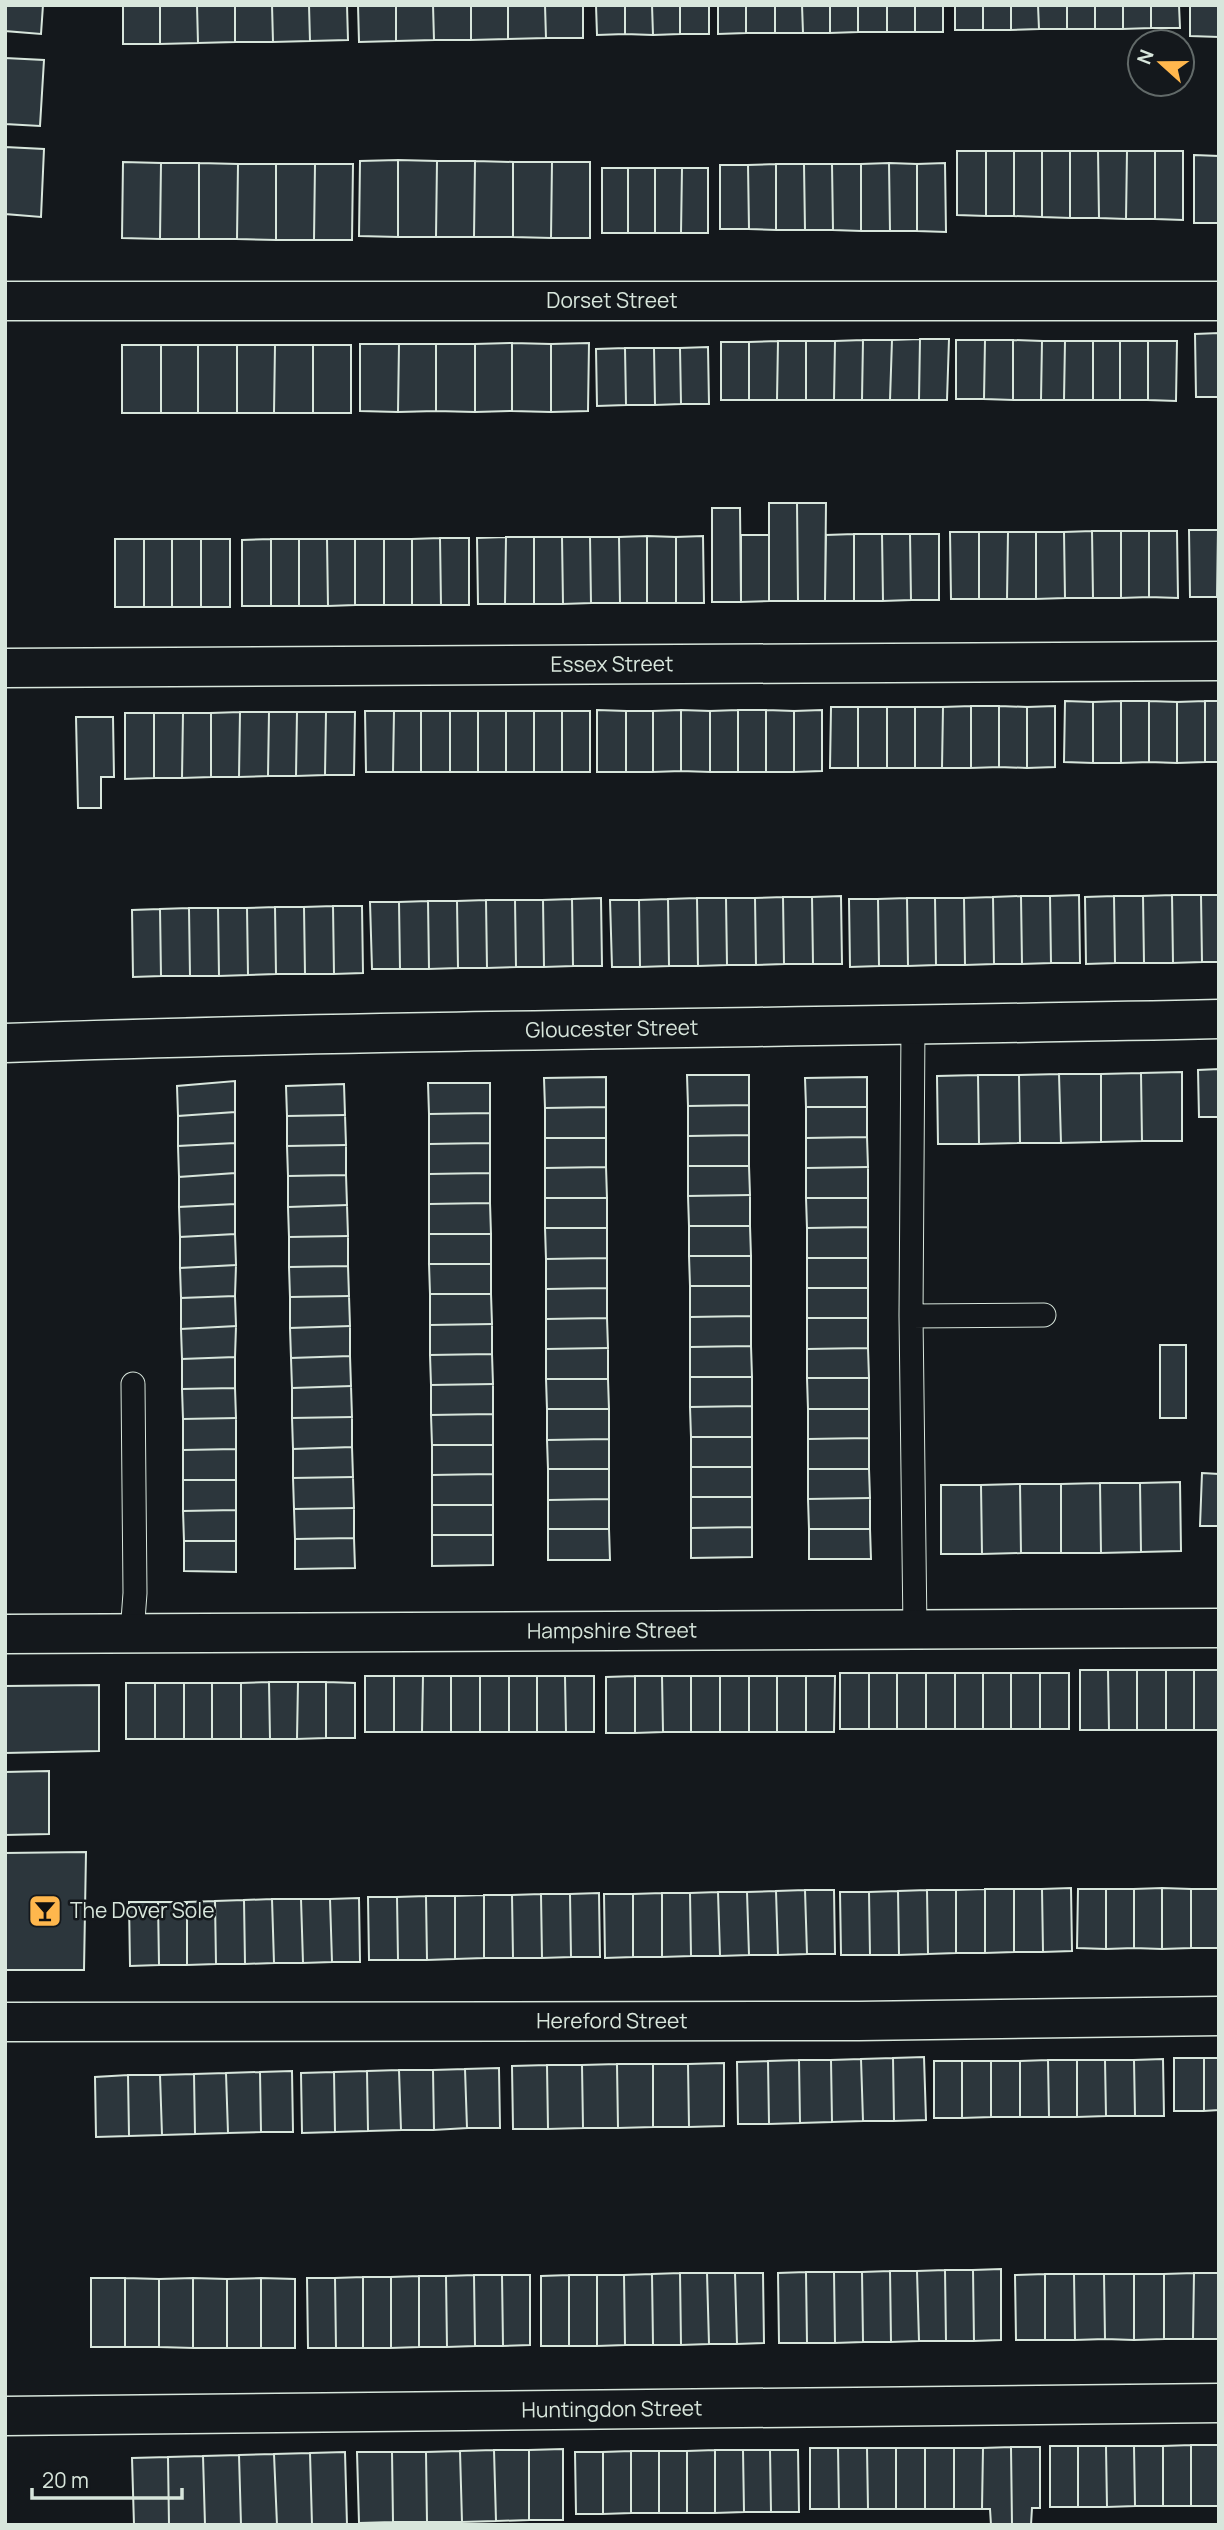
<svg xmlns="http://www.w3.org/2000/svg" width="1224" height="2530" viewBox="0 0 1224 2530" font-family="Manrope,sans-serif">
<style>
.building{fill:#2c363c;stroke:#d8e6dc;stroke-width:2}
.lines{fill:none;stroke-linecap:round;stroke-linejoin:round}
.lane-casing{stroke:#d8e6dc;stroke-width:25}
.street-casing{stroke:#d8e6dc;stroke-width:41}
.lane{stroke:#14181c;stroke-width:23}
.street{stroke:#14181c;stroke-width:38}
.labels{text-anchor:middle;stroke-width:5;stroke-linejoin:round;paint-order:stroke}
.street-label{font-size:21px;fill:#d8e6dc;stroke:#14181c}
.poi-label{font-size:21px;fill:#d8e6dc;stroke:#14181c;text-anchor:start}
</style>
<rect width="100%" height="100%" fill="#14181c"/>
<path class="building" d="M5,5H43L41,34L5,31Z
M123,5H160V44H123Z
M160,5H197L198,43L160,44Z
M197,5H235V42L198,43Z
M235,5H272L273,42H235Z
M272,5H309L310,41L273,42Z
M309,5H347L348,40L310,41Z
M358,5H396V41L359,42Z
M396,5H433L434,40L396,41Z
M433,5H471V40H434Z
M471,5H508V39L471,40Z
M508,5H545L546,38L508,39Z
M545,5H583V38H546Z
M596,5H625V34L597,35Z
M625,5H652L653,35L625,34Z
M652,5H680V34L653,35Z
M680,5H709V34H680Z
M718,5H746V33L718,34Z
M746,5H775V33H746Z
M775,5H802L803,33H775Z
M802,5H830V33H803Z
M830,5H858V32L830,33Z
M858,5H887V32H858Z
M887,5H915V32H887Z
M915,5H943V32H915Z
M955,5H983V30H955Z
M983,5H1011V30H983Z
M1011,5H1038L1039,29L1011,30Z
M1038,5H1067V29H1039Z
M1067,5H1095V29H1067Z
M1095,5H1123V29H1095Z
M1123,5H1151V28L1123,29Z
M1151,5H1179L1180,28H1151Z
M1190,5H1219V37L1190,36Z
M5,58L44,60L40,126L5,124Z
M5,147L44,149L41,217L5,214Z
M957,151H986V216L957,215Z
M986,151H1014V216H986Z
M1014,151H1042V217L1014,216Z
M1042,151H1070V218L1042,217Z
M1070,151H1098L1099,218H1070Z
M1098,151H1127L1126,219L1099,218Z
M1127,151H1155V219H1126Z
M1155,151H1183V220L1155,219Z
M1194,155L1219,156V223H1194Z
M398,160V237L359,236L360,161Z
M398,160L437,161L436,237H398Z
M437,161H475L474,237H436Z
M475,161L513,162V237H474Z
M123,162L161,163L160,239L122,238Z
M513,162H552L551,238L513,237Z
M552,162H590V238H551Z
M161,163H199V239H160Z
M199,163L238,164L237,239H199Z
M889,163L917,164V231H890Z
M889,163L890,231H861V164Z
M945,163L946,232L917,231V164Z
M238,164H276V240L237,239Z
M276,164H315L314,240H276Z
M315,164H353L352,240H314Z
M776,164H804L805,230H776Z
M776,164V230L749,229L748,165Z
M804,164H832L833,230H805Z
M832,164H861V231L833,230Z
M720,165H748L749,229H720Z
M602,168H628V233H602Z
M628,168H655V233H628Z
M655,168H682L681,233H655Z
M682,168H708V233H681Z
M1219,333V397H1196L1195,334Z
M920,339L919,400H890L892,340Z
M920,339H949L947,400H919Z
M863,340L862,400H834L835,341Z
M863,340H892L890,400H862Z
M956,340H985L984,399H956Z
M985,340H1013V400L984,399Z
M1013,340L1042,341L1041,400H1013Z
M778,341L777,400H749V342Z
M778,341H806V400H777Z
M806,341H835L834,400H806Z
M1042,341H1065L1064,400H1041Z
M1065,341H1093V400H1064Z
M1093,341H1120V400H1093Z
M1120,341H1148V400H1120Z
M1148,341H1177L1176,401L1148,400Z
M721,342H749V400H721Z
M512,343V411L475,412V344Z
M512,343L551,344V412L512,411Z
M589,343L588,411L551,412V344Z
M360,344H399L398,412L360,411Z
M399,344H436V411L398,412Z
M436,344H475V412L436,411Z
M122,345H161V413H122Z
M161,345H198V413H161Z
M198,345H237V413H198Z
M237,345H275L274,413H237Z
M275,345H313V413H274Z
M313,345H351V413H313Z
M708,347L709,404H681L680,348Z
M625,348L626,405L597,406L596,349Z
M625,348H654L655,405H626Z
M654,348H680L681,404L655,405Z
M769,503H797L798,601H769Z
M797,503H826L825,601H798Z
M712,508H740L741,602H712Z
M1189,530H1218L1217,597H1190Z
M1092,531H1121V598H1093Z
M1092,531L1093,598H1065L1064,532Z
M1121,531H1149V597L1121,598Z
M1149,531H1177L1178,598L1149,597Z
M950,532H979V599H951Z
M979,532H1008L1007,599H979Z
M1008,532H1036V599H1007Z
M1036,532H1064L1065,598L1036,599Z
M854,534V601H825L826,535Z
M854,534H882L883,601H854Z
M882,534H910L911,600L883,601Z
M910,534H939V600H911Z
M741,535H769V601L741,602Z
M647,536V603H620L619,537Z
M647,536L676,537V603H647Z
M703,536L704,603H676V537Z
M506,537L505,604H478L477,538Z
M506,537H534V604H505Z
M534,537H562L563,604H534Z
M562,537H590L591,603L563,604Z
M590,537H619L620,603H591Z
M440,538L441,605H412V539Z
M440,538H469V605H441Z
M115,539H144V607H115Z
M144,539H172V607H144Z
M172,539H201V607H172Z
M201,539H230V607H201Z
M271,539H299V606H271Z
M271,539V606H242V540Z
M299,539H327L328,606H299Z
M327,539H355V605L328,606Z
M355,539H384V605H355Z
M384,539H412V605H384Z
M1065,701L1093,702V763L1064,762Z
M1121,701H1149V762L1121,763Z
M1121,701V763H1093V702Z
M1149,701L1177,702V763L1149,762Z
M1205,701H1219V762H1205Z
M1205,701V762L1177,763V702Z
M971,706V768H942L943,707Z
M971,706H999V767L971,768Z
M999,706L1027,707V768L999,767Z
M1055,706V767L1027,768V707Z
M831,707H858V768H830Z
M858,707H887V768H858Z
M887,707H915V768H887Z
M915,707H943L942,768H915Z
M597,710L626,711V772H597Z
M681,710L710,711V772L681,771Z
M681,710V771L653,772V711Z
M738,710H766V772H738Z
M738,710V772H710V711Z
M766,710L794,711V772H766Z
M822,710V771L794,772V711Z
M365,711H394L393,772H366Z
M394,711H421V772H393Z
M421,711H450V772H421Z
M450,711H478V772H450Z
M478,711H506V772H478Z
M506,711H534V772H506Z
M534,711H562V772H534Z
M562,711H590V772H562Z
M626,711H653V772H626Z
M240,712H269L268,776L239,777Z
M240,712L239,777H211V713Z
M269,712H297L296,776H268Z
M297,712H326L325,775L296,776Z
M326,712H355L354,775H325Z
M125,713H154V778L125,779Z
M154,713H183L182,778H154Z
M183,713H211V777L182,778Z
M76,717H113L114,777H101V808H78Z
M1079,895L1080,963H1051L1050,896Z
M1172,895H1201L1202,962L1173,963Z
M1172,895L1173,963H1144L1143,896Z
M1201,895H1219V962H1202Z
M841,896L842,964H813L812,897Z
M1021,896L1022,964H994L993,897Z
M1021,896H1050L1051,963L1022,964Z
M1114,896H1143L1144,963H1115Z
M1114,896L1115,963L1086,964L1085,897Z
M783,897H812L813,964H784Z
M783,897L784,964L756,965L755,898Z
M993,897L994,964L965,965L964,898Z
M601,898L602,966H573L572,899Z
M697,898H726L727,965L698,966Z
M697,898L698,966H669L668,899Z
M726,898H755L756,965H727Z
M907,898L908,966H879L878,899Z
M907,898H935L936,965L908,966Z
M935,898H964L965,965H936Z
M572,899L573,966L544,967L543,900Z
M668,899L669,966L640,967L639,900Z
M849,899H878L879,966L850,967Z
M486,900H515L516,967L487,968Z
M486,900L487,968H458L457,901Z
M515,900H543L544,967H516Z
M610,900H639L640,967H612Z
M428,901H457L458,968L429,969Z
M428,901L429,969H400L399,902Z
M370,902H399L400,969H372Z
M333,906H362L363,973L334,974Z
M333,906L334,974H305L304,907Z
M275,907L276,974L248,975L247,908Z
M275,907H304L305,974H276Z
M189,908H218L219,976H190Z
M189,908L190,976H161L160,909Z
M218,908H247L248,975L219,976Z
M160,909L161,976L133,977L132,910Z
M1219,1069V1117H1199L1198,1070Z
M1182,1072V1141H1142L1141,1073Z
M1141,1073L1142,1141L1101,1142V1074Z
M1059,1074H1101V1142L1061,1143Z
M1059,1074L1061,1143H1020L1019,1075Z
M687,1075H749V1105L688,1106Z
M978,1075H1019L1020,1143L979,1144Z
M978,1075L979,1144H938L937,1076Z
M606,1077V1107L545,1108L544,1078Z
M867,1077V1107H806L805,1078Z
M235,1081V1112L178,1116L177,1086Z
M428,1083H490V1113L429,1114Z
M344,1084L345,1115L287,1116L286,1086Z
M749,1105V1135L688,1136V1106Z
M606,1107V1138H545V1108Z
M806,1107H867V1137L806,1138Z
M235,1112V1143L178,1146V1116Z
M490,1113V1143L429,1144V1114Z
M345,1115L346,1145L287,1146V1116Z
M749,1135V1166H688V1136Z
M867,1137L868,1167L806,1168V1138Z
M545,1138H606V1167L545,1168Z
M235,1143V1173L179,1177L178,1146Z
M490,1143V1173L429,1174V1144Z
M346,1145V1175L288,1176L287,1146Z
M688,1166H749L750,1195L688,1196Z
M606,1167L607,1198H545V1168Z
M868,1167V1198H806V1168Z
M235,1173V1204L179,1207V1177Z
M490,1173V1203L429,1204V1174Z
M346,1175L347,1205L288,1207V1176Z
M750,1195V1226H689L688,1196Z
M545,1198H607V1228H545Z
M806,1198H868V1227L807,1228Z
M490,1203L491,1234H429V1204Z
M235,1204V1234L180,1237L179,1207Z
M347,1205L348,1236L289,1237L288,1207Z
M689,1226H750L751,1256H689Z
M868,1227V1258H807V1228Z
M545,1228H607V1258L546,1259Z
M235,1234L236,1265L180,1268V1237Z
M429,1234H491V1264H429Z
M348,1236V1266L289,1267V1237Z
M689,1256H751V1286H690Z
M607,1258V1288L546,1289V1259Z
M807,1258H868V1288H807Z
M429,1264H491V1294H430Z
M236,1265L235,1296L181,1298L180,1268Z
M348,1266L349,1296L290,1297L289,1267Z
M690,1286H751V1316L690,1317Z
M607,1288V1318L546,1319V1289Z
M807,1288H868V1318H807Z
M430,1294H491L492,1324L430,1325Z
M235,1296L236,1326L181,1329V1298Z
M349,1296L350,1326L290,1328V1297Z
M751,1316V1346L690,1347V1317Z
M607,1318L608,1348L546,1349V1319Z
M807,1318H868V1348L807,1349Z
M492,1324V1354L430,1355V1325Z
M236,1326L235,1357L182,1359L181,1329Z
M350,1326V1356L291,1358L290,1328Z
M1160,1345H1186V1418H1160Z
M751,1346L752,1377H690V1347Z
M608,1348V1379H546V1349Z
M868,1348L869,1378H807V1349Z
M492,1354L493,1384L431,1385L430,1355Z
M350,1356L351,1386L292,1388L291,1358Z
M235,1357V1388L182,1389V1359Z
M690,1377H752V1406L690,1407Z
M807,1378H869V1409H808Z
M546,1379H608L609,1409H547Z
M493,1384V1414L431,1415V1385Z
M351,1386L352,1417L292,1418V1388Z
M235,1388L236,1418L183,1419L182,1389Z
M752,1406V1437H691L690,1407Z
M547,1409H609V1439L547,1440Z
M808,1409H869V1438L808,1439Z
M493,1414V1445H432L431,1415Z
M352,1417V1447L293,1449L292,1418Z
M236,1418V1449L183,1450V1419Z
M691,1437H752V1467H691Z
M869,1438V1469H808V1439Z
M609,1439V1469H548L547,1440Z
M432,1445H493V1474L432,1475Z
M352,1447L353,1477L293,1478V1449Z
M236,1449V1480H183V1450Z
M691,1467H752V1497H691Z
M548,1469H609V1499L548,1500Z
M808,1469H869L870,1498L808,1499Z
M1202,1473L1219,1474V1526H1200Z
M493,1474V1505H432V1475Z
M353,1477L354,1508L294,1509L293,1478Z
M183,1480H236V1510L183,1511Z
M1180,1482L1181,1551L1141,1552L1140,1483Z
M1100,1483L1101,1553H1061V1484Z
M1100,1483H1140L1141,1552L1101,1553Z
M1020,1484H1061V1553H1021Z
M1020,1484L1021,1553L982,1554L981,1485Z
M941,1485H981L982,1554H941Z
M691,1497H752V1527L691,1528Z
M870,1498V1529H809L808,1499Z
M609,1499V1529H548V1500Z
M432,1505H493V1535H432Z
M354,1508V1538L295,1539L294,1509Z
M236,1510V1541H184L183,1511Z
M752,1527V1557L691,1558V1528Z
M548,1529H609L610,1560H548Z
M809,1529H870L871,1559H809Z
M432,1535H493V1565L432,1566Z
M354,1538L355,1568L295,1569V1539Z
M184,1541H236V1572L184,1571Z
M1080,1670H1108L1109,1730H1080Z
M1108,1670H1137V1730H1109Z
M1137,1670H1166V1730H1137Z
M1166,1670H1194V1730H1166Z
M1194,1670H1219V1730H1194Z
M840,1673H869V1729H840Z
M869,1673H897V1729H869Z
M897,1673H926V1729H897Z
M926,1673H955V1729H926Z
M955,1673H983V1729H955Z
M983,1673H1011V1729H983Z
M1011,1673H1040V1729H1011Z
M1040,1673H1069V1729H1040Z
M365,1676H394V1732H365Z
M394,1676H423L422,1732H394Z
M423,1676H451V1732H422Z
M451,1676H480V1732H451Z
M480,1676H509V1732H480Z
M509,1676H537V1732H509Z
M537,1676H565L566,1732H537Z
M565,1676H594V1732H566Z
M635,1676V1733H606V1677Z
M635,1676H662L663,1732L635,1733Z
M662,1676H691V1732H663Z
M691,1676H720V1732H691Z
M720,1676H749V1732H720Z
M749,1676H777V1732H749Z
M777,1676H806V1732H777Z
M806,1676H835L834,1732H806Z
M269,1682L270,1739H241V1683Z
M269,1682H298L297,1739H270Z
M298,1682H326V1738L297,1739Z
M326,1682L355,1683V1738H326Z
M126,1683H155V1739H126Z
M155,1683H184V1739H155Z
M184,1683H212V1739H184Z
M212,1683H241V1739H212Z
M99,1685V1751L5,1753V1686Z
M49,1771V1834L5,1835V1772Z
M86,1852L84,1970H5V1853Z
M1071,1888L1072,1951L1043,1952L1042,1889Z
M1162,1888L1191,1889V1948L1162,1949Z
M1162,1888V1949L1134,1948V1889Z
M985,1889H1014V1952L985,1953Z
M985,1889V1953H956V1890Z
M1014,1889H1042L1043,1952H1014Z
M1078,1889H1106V1949L1077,1948Z
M1106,1889H1134V1948L1106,1949Z
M1191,1889H1219V1948H1191Z
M805,1890H834L835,1954H807Z
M805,1890L807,1954L778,1955L776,1891Z
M927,1890L928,1954L899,1955L898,1891Z
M927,1890H956V1953L928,1954Z
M776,1891L778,1955H749L747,1892Z
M898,1891L899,1955H870L869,1892Z
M718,1892L720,1956H691L690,1893Z
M718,1892H747L749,1955L720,1956Z
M840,1892H869L870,1955H841Z
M599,1893L600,1957H571L570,1894Z
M662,1893V1957H633V1894Z
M662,1893H690L691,1956L662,1957Z
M541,1894H570L571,1957L542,1958Z
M541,1894L542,1958H513L512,1895Z
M604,1894H633V1957L605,1958Z
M484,1895V1958L455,1959V1896Z
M484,1895H512L513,1958H484Z
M426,1896L427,1960H398L397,1897Z
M426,1896H455V1959L427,1960Z
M368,1897H397L398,1960H369Z
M359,1898L360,1962H332L330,1899Z
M272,1899L274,1963L245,1964L244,1900Z
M272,1899H301L303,1963H274Z
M301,1899H330L332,1962L303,1963Z
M244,1900L245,1964H216L215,1901Z
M215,1901L216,1964L187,1965V1902Z
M129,1902H158L159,1965L130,1966Z
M158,1902H187V1965H159Z
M924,2057L926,2120L894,2121L893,2058Z
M893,2058L894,2121H863L861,2059Z
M1174,2058H1204V2111H1174Z
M1204,2058H1219V2110L1204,2111Z
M861,2059L863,2121L832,2122L831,2060Z
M1163,2059L1164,2116H1135L1134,2060Z
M799,2060L800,2123L769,2124L768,2061Z
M799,2060H831L832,2122L800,2123Z
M1048,2060H1077V2117H1049Z
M1048,2060L1049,2117H1020V2061Z
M1077,2060H1105L1106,2116L1077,2117Z
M1105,2060H1134L1135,2116H1106Z
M768,2061L769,2124H738L737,2062Z
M934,2061H962V2118H934Z
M962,2061H991V2117L962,2118Z
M991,2061H1020V2117H991Z
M724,2063V2126L689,2127L688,2064Z
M617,2064H653V2127L618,2128Z
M617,2064L618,2128H583L582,2065Z
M653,2064H688L689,2127H653Z
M547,2065L548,2129H513L512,2066Z
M547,2065H582L583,2128L548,2129Z
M499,2068L500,2128H467L465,2069Z
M465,2069L467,2128L434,2130L433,2070Z
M399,2070L401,2130L368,2131L367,2071Z
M399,2070H433L434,2130H401Z
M292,2071L293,2132H261L260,2072Z
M367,2071L368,2131L335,2132L334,2072Z
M260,2072L261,2132L228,2133L226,2073Z
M334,2072L335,2132L302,2133L301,2073Z
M226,2073L228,2133L195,2134L194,2074Z
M194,2074L195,2134L162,2135L160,2075Z
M128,2075L129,2136L96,2137L95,2077Z
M128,2075H160L162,2135L129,2136Z
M1001,2269V2340L974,2341L973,2270Z
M945,2270H973L974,2341H946Z
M945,2270L946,2341H919L917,2271Z
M890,2271L891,2342H863L862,2272Z
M890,2271H917L919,2341L891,2342Z
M806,2272L807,2343H779L778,2273Z
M806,2272H834L835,2343H807Z
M834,2272H862L863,2342L835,2343Z
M680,2273L681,2345H653L652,2274Z
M680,2273H707L709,2344L681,2345Z
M707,2273H735L737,2344H709Z
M735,2273H763L764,2343L737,2344Z
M1194,2273H1219V2339H1193Z
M1194,2273L1193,2339H1164V2274Z
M652,2274L653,2345H625L624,2275Z
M1045,2274H1074L1075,2340H1045Z
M1045,2274V2340H1016L1015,2275Z
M1074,2274H1104L1105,2339L1075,2340Z
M1104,2274H1134V2340L1105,2339Z
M1134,2274H1164V2339L1134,2340Z
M474,2275H502L503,2346H475Z
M474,2275L475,2346L447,2347L446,2276Z
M502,2275H530V2345L503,2346Z
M569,2275V2346H541V2276Z
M569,2275H597V2346H569Z
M597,2275H624L625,2345L597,2346Z
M419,2276H446L447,2347H419Z
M419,2276V2347L391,2348V2277Z
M363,2277V2348H336L335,2278Z
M363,2277H391V2348H363Z
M91,2278H125V2347H91Z
M125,2278L159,2279V2347H125Z
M193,2278V2348L159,2347V2279Z
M193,2278L227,2279V2348H193Z
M261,2278V2348H227V2279Z
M261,2278L295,2279V2348H261Z
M307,2278H335L336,2348H308Z
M1191,2445V2506H1163V2446Z
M1191,2445H1219V2506H1191Z
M1050,2446H1078V2507H1050Z
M1078,2446H1106L1107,2507H1078Z
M1106,2446H1134L1135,2506L1107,2507Z
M1134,2446H1163V2506H1135Z
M1011,2447L1012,2525H991L990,2509H982L983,2448Z
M1011,2447H1040V2508H1032L1031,2525H1012Z
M810,2448H838L839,2509H810Z
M838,2448H867L868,2509H839Z
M867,2448H896V2509H868Z
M896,2448H925V2509H896Z
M925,2448H954V2509H925Z
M954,2448H983L982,2509H954Z
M563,2449V2520H529V2450Z
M494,2450H529V2520L496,2521Z
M494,2450L496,2521L462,2522L460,2451Z
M715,2450V2513H687V2451Z
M715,2450H743L744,2512L715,2513Z
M743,2450H770L771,2512H744Z
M770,2450H798L799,2512H771Z
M460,2451L462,2522H427L426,2452Z
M631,2451V2513L603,2514V2452Z
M631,2451H659V2513H631Z
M659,2451H687V2513H659Z
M345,2452L347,2525H312L310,2453Z
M357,2452H392L393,2522L359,2523Z
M392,2452H426L427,2522H393Z
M575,2452H603V2514H576Z
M310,2453L312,2525H277L274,2454Z
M274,2454L277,2525H241L239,2455Z
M239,2455L241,2525H205L203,2456Z
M203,2456L205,2525H169L168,2457Z
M168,2457L169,2525H134L132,2458Z"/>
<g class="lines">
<defs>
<path id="lane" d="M913,1026L911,1316L915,1630
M911,1316L1044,1315
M132,1634L135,1593L133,1384"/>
<g id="street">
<path id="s1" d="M5,301H1219"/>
<path id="s2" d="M5,668L1219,661"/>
<path id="s3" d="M5,1043C410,1029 814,1028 1219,1019"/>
<path id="s4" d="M5,1634L1219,1628"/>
<path id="s5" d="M5,2022L859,2021L1219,2016"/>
<path id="s6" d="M5,2416L1219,2403"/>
</g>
</defs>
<use href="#lane" class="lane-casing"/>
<use href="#street" class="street-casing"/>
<use href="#lane" class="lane"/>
<use href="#street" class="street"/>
</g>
<defs>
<symbol id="bar-square" viewBox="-11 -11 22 22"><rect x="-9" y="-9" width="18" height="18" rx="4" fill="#ffb74d" stroke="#14181c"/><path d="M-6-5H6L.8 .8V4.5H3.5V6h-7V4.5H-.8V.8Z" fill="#111"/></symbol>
</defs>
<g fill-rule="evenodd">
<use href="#bar-square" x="26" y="1892" width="38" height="38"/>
</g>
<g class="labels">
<g class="street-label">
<text dy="7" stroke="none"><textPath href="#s1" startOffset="607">Dorset Street</textPath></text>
<text dy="7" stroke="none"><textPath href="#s2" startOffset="607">Essex Street</textPath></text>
<text dy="7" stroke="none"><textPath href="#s3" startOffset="607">Gloucester Street</textPath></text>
<text dy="7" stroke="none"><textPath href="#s4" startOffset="607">Hampshire Street</textPath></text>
<text dy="7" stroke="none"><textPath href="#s5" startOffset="607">Hereford Street</textPath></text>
<text dy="7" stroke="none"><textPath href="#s6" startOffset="607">Huntingdon Street</textPath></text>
</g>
<g class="poi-label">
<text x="70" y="1918">The Dover Sole</text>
</g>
</g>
<rect width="1224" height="2530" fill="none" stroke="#d8e6dc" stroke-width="14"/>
<g transform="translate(1161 63) rotate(291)"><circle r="33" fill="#14181c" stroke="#626a69" stroke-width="2"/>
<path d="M0-5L12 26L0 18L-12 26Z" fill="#ffb74d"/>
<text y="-10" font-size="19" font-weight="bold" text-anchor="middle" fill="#d8e6dc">N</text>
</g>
<path d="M32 2488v10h150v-10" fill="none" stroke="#d8e6dc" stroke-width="3.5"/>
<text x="42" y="2488" font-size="21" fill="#d8e6dc" stroke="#14181c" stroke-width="5" paint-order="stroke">20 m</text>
</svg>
